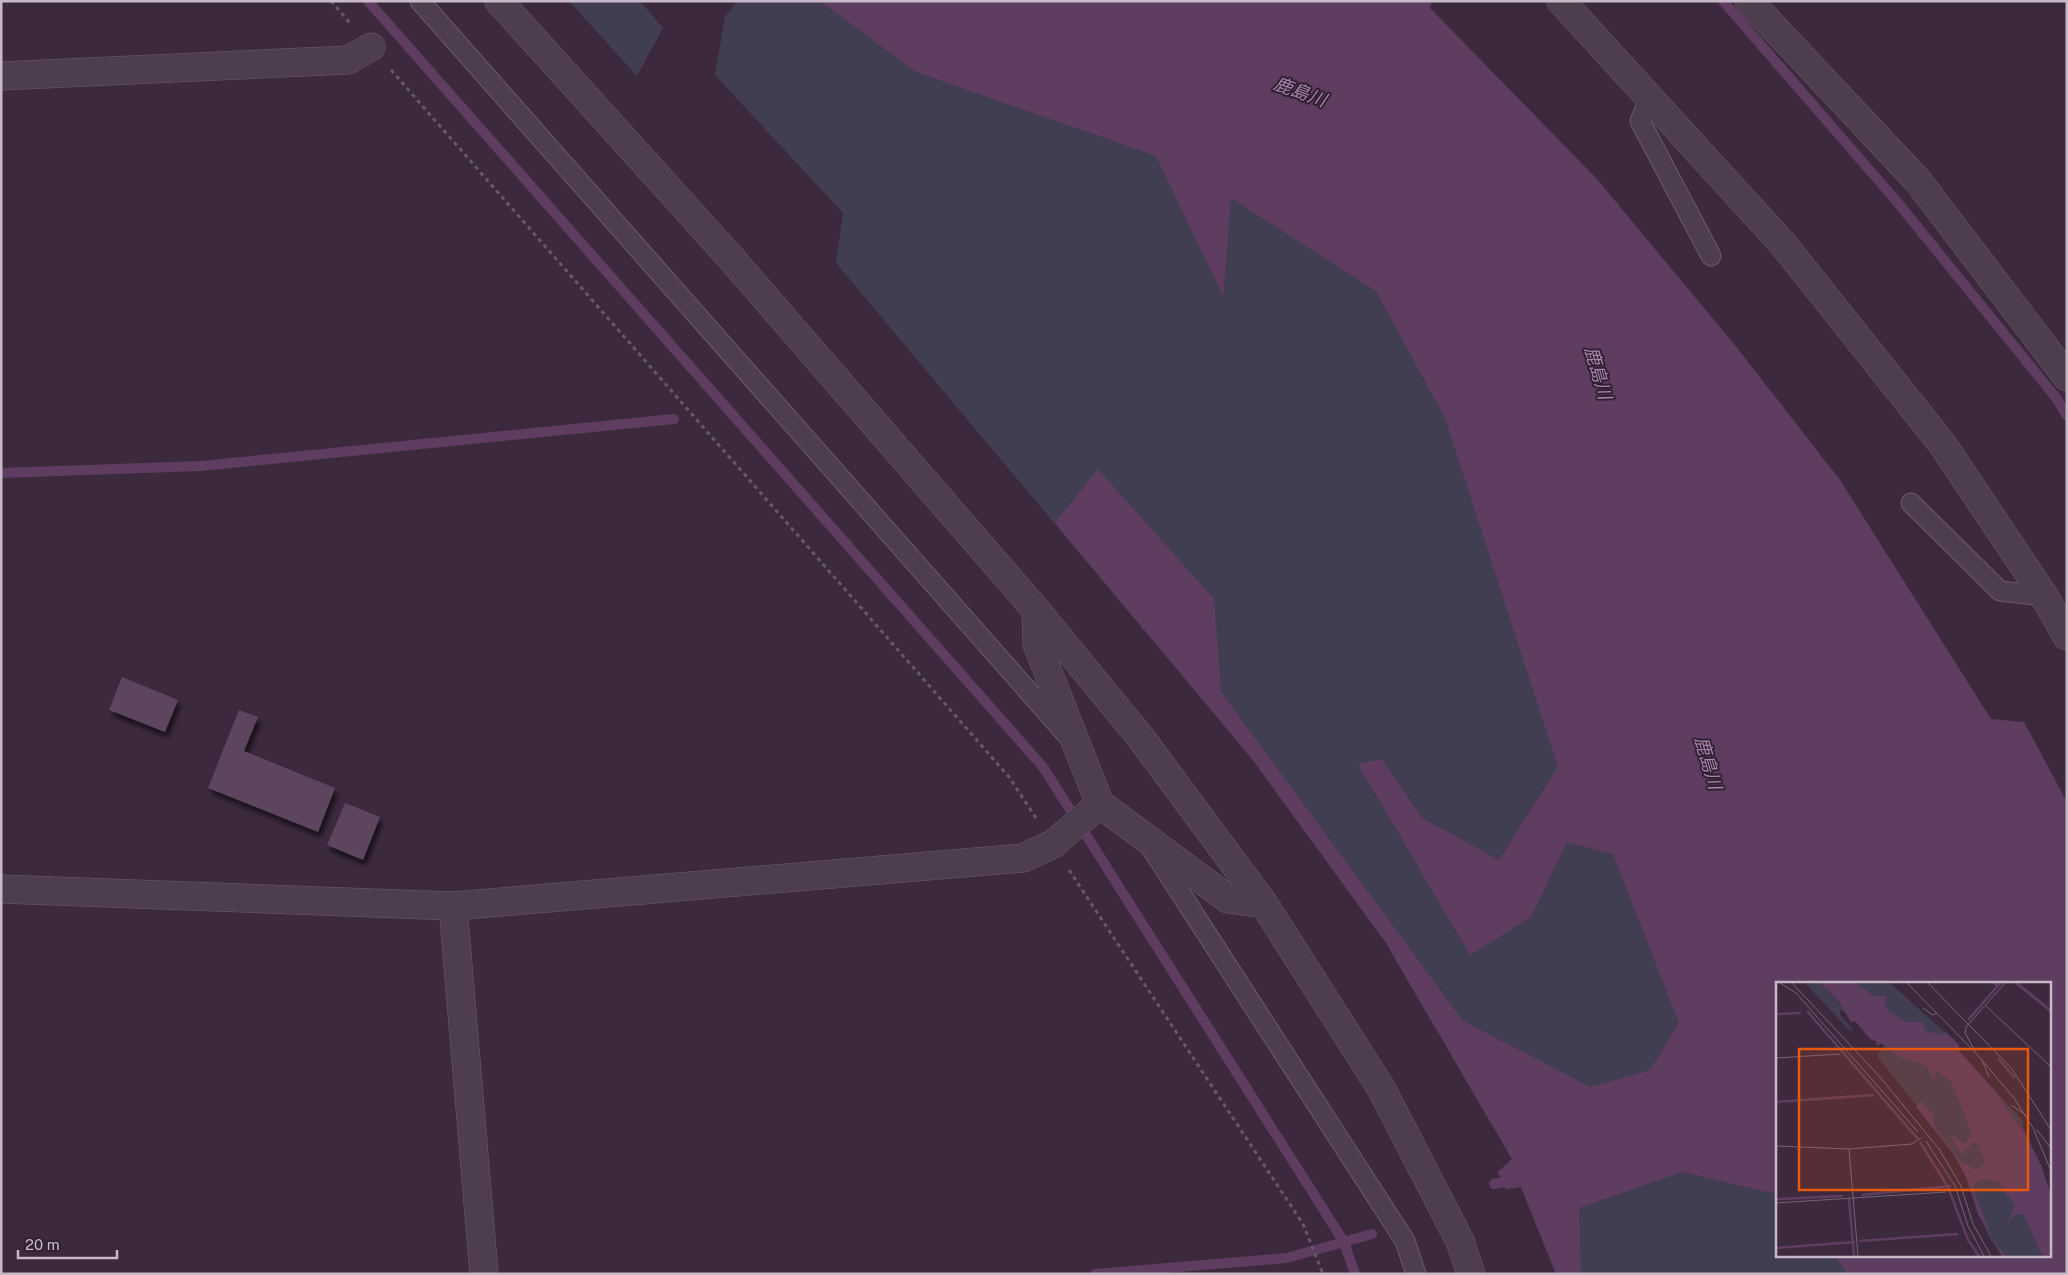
<svg xmlns="http://www.w3.org/2000/svg" width="2068" height="1275" viewBox="0 0 2068 1275" font-family="'Public Sans','Noto Sans JP',sans-serif">
<style>
.green{fill:#423e52}
.water{fill:#5e3d60}
.lines{fill:none;stroke-linecap:round;stroke-linejoin:round}
.stream{stroke:#5e3d60;stroke-width:10}
.building{fill:#5b455d;filter:url(#shadow)}
.service-casing{stroke:#6b5a6b;stroke-width:21}
.minor-casing{stroke:#6b5a6b;stroke-width:29}
.path{stroke:#62596b;stroke-width:3;stroke-dasharray:4 4;stroke-linecap:butt}
.service{stroke:#4d3d4e;stroke-width:19}
.minor{stroke:#4d3d4e;stroke-width:28}
.labels{text-anchor:middle;stroke-width:4;stroke-linejoin:round;paint-order:stroke}
.water-label{font-size:18px;font-style:italic;fill:#a985ac;stroke:#322133}
.inset-river{fill:none;stroke:#5e3d60;stroke-width:2.5}
.inset-road{fill:none;stroke:#746375;stroke-width:1}
.view{fill:#e8590c;fill-opacity:0.15;stroke:#e8590c;stroke-width:2.5}
.inset-edge{fill:none;stroke:#c8b9c8;stroke-width:2.5}
</style>
<defs>
<filter id="shadow"><feDropShadow dx="3" dy="5.5" stdDeviation="2.5" flood-color="#0009"/></filter>
</defs>
<rect width="100%" height="100%" fill="#3c293e"/>
<path class="green" d="M569,1H640L663,28L637,76Z
M737,1H935L1402,194L1777,1164V1256H1895L1910,1274H1556L1521,1187L1506,1189L1498,1172L1512,1159L1386,943L1252,759L836,263L843,213L715,75L725,17Z"/>
<path class="water" d="M820,1H1432L1430,8L1597,179L1738,349L1840,480L1991,719L2024,722L2067,802V1274H1847L1835,1256H2049V984H1777V1194L1682,1172L1579,1208L1581,1274H1556L1521,1187L1506,1189L1498,1172L1512,1159L1386,943L1252,759L1055,523L1098,469L1214,599L1221,692L1463,1021L1591,1087L1650,1070L1679,1023L1613,854L1567,842L1531,917L1470,955L1358,764L1382,759L1422,818L1499,860L1558,767L1445,418L1376,291L1231,198L1223,296L1156,156L916,72Z"/>
<g class="lines">
<path class="stream" d="M368,1L1043,767L1344,1242L1355,1274
M1723,1L1898,203L2057,399L2067,416
M1,473L201,466L674,419
M1494,1184L1515,1180
M1095,1274L1287,1258L1372,1234"/>
</g>
<path class="building" d="M122,677L178,700L165,732L109,710Z
M239,710L258,717L244,751L335,788L318,832L208,788Z
M345,803L380,817L363,860L327,845Z"/>
<g class="lines">
<defs>
<path id="service" d="M420,1L1067,735
M1650,97L1640,121L1711,256
M1911,503L2000,591L2044,596
M1152,849L1405,1241L1416,1274"/>
<path id="minor" d="M499,1L730,257L1036,610L1141,738L1264,904L1381,1088L1460,1241L1471,1274
M1561,1L1783,244L1943,445L2044,596L2067,636
M1749,1L1918,181L2067,377
M1,76L348,60L371,47
M1036,610L1037,644L1100,804L1228,899L1264,904
M1,889L453,906L1023,858L1053,844L1100,804
M453,906L484,1274"/>
</defs>
<use href="#service" class="service-casing"/>
<use href="#minor" class="minor-casing"/>
<path class="path" d="M331,1L350,23
M391,70L1009,777L1036,818
M1069,870L1303,1224L1323,1274"/>
<use href="#service" class="service"/>
<use href="#minor" class="minor"/>
</g>
<g class="labels">
<g class="water-label">
<text transform="translate(1300 92) rotate(20)" y="6">鹿島川</text>
<text transform="translate(1598 373) rotate(74)" y="6">鹿島川</text>
<text transform="translate(1708 763) rotate(74)" y="6">鹿島川</text>
</g>
</g>
<g transform="translate(1776 982)">
<rect width="275" height="275" fill="#3c293e"/>
<path d="M29,1H53L178,88L226,197L275,274H226L212,253L190,195L177,171L102,75L103,69L109,64L104,61L101,64L100,59L94,57L93,52L79,39L75,40L74,34L64,27V33L77,48L74,49ZM69,1H114L183,63L182,68L247,139V147L275,213L167,70Z" fill="#423e52"/>
<path d="M44,1H79L98,14H111L108,21L114,30L130,40H146L150,49L165,53L170,50L183,63L182,68L216,106L244,146L247,147L265,183L275,213V274H267L264,269L248,233L240,232L231,241L239,224L222,200L209,197L198,201V208L216,257L230,274H226L202,232L190,195L177,171L140,125L145,119L157,133L158,144L185,180L199,187L206,185L209,180L202,162L197,160L186,173L173,152L189,162L196,152L175,99L160,89L158,100L151,84L124,75L105,61L101,64L100,59L94,57L79,39L75,40L63,19ZM216,1H226L193,39L191,37L220,4ZM238,1H243L275,27V31Z" fill="#5e3d60"/>
<path class="inset-river" d="M31,29L142,157M0,32L25,31M222,76L239,96M0,120L98,113M144,160L172,205L192,258L203,274M86,213L175,204M0,217L67,214M73,217L78,274M83,259L182,252M0,266L79,260"/>
<path class="inset-road" d="M4,1L20,11L142,150M16,1L104,95L163,167L185,204L197,242L215,274M131,1L199,70L238,116L257,146L275,189M152,1L236,87L275,148M210,24L275,85M147,26L157,33L161,31M198,67L189,51L190,45L229,1M0,76L64,72M206,78L213,95M235,123L250,133M260,147L275,166M150,159L179,204L192,244L208,274M0,164L73,167L136,162L145,156M73,167L82,274M0,221L170,210"/>
<path class="view" d="M23,67H252V208H23Z"/>
<rect width="275" height="275" class="inset-edge"/>
</g>
<rect width="2068" height="1275" fill="none" stroke="#c8b9c8" stroke-width="5"/>
<path d="M18 1250v8h99v-8" fill="none" stroke="#c8b9c8" stroke-width="2.5"/>
<text x="25" y="1250" font-size="15" fill="#c8b9c8" stroke="#322133" stroke-width="4" paint-order="stroke">20 m</text>
</svg>
